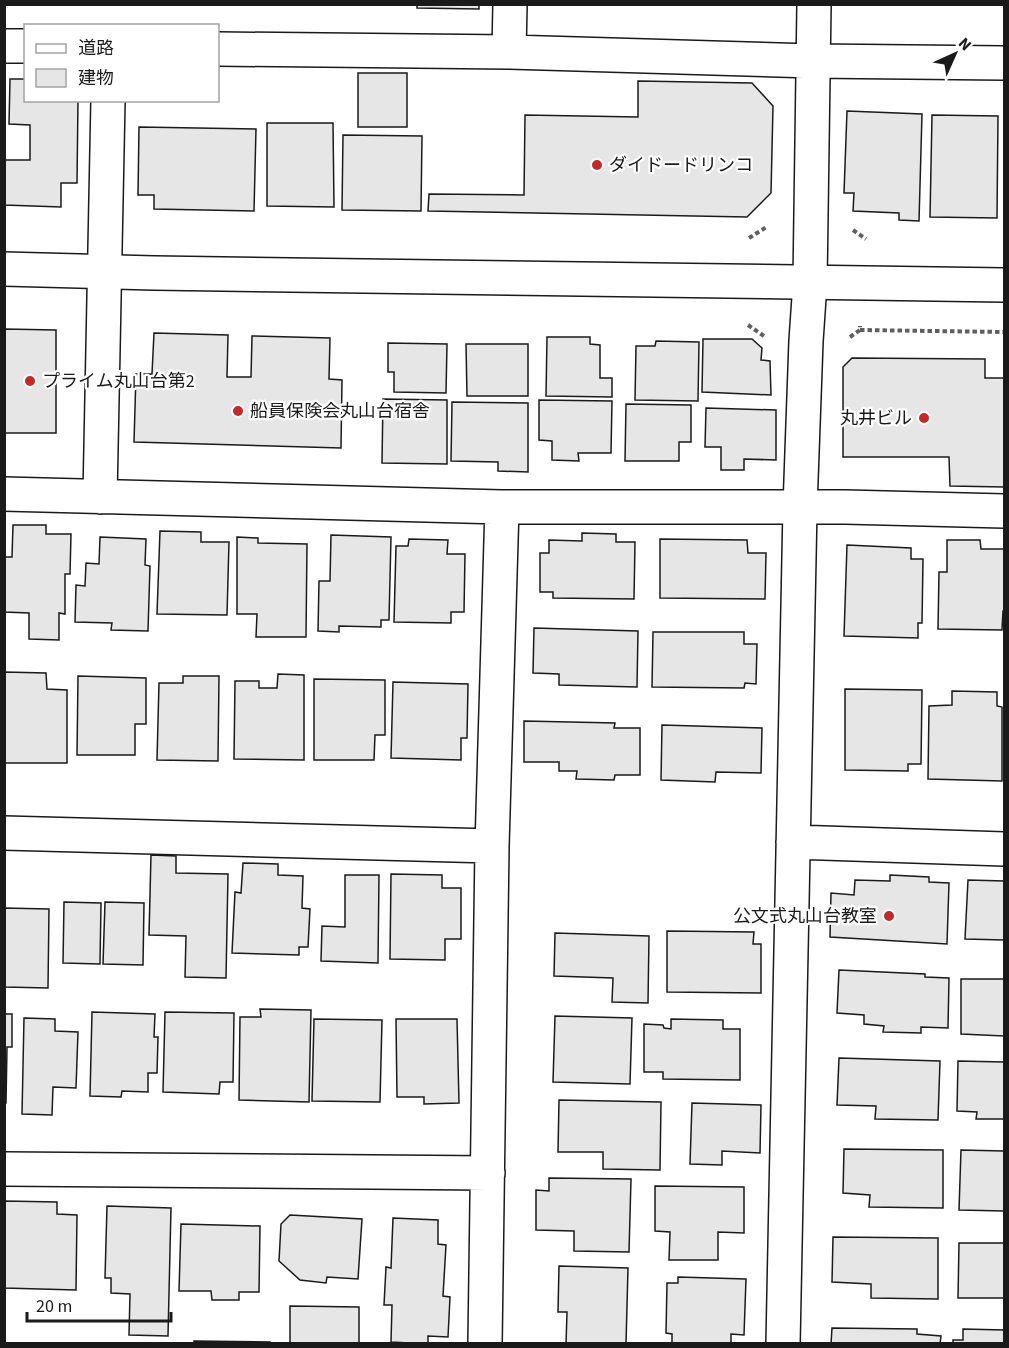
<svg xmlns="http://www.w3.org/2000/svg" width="1009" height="1348" viewBox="0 0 1009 1348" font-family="'Source Sans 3','Noto Sans JP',sans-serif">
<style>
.building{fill:#e6e6e6;stroke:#1a1a1a;stroke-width:1.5}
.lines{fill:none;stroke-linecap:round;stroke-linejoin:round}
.street-casing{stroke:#1a1a1a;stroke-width:36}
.secondary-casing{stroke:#1a1a1a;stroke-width:36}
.path{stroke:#5f5f5f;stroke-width:4;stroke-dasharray:4.5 3;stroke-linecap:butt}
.street{stroke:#fff;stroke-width:33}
.secondary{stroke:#fff;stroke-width:33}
.poi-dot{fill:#c62828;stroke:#fff;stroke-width:2}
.labels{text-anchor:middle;stroke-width:4.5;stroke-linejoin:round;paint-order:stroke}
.poi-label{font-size:18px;fill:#1a1a1a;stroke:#fff;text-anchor:start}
</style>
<rect width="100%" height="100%" fill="#fff"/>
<path class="building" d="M417,4H479V9L417,8Z
M358,73H407V127H358Z
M10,79H26V100H78L77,183H61V207L4,205V160H30V125L9,124Z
M638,81L752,83L773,106L771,193L747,217L428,211L429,194L524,195L525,115L638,117Z
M847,111L922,114L919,221L899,220V213L853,211L854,193H844Z
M932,115L998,116L997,218L930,217Z
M267,123H333L334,207L267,206Z
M139,127L256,129L254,211L154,209V195H138Z
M343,135L422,136L421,211L342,210Z
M4,329L56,330V433H4Z
M154,333L228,335L227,377H251L252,336L330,338L329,379L342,380L341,448L134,442L136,374H152Z
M547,337H590V344L600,345V378H612V397L546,396Z
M703,339H752L762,348L761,360L770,361L771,395L702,392Z
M656,341L699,342L698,401L635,400L636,346H655Z
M388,343L447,344L446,393L394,392V372H388Z
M466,344H528V396H467Z
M852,358L985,359V378H1004V487L950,486L949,457H843V367Z
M383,399L447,400V464L382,463Z
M539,400L612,401L611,453H578L579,461L552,460V441L539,440Z
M452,402L528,403V472L498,471V462L451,461Z
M626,404L691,405V442H679V461H625Z
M706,408L776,410V460L744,459V470H721V447H705Z
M13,525H46V534H71L70,574H65V614L59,613V640L29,639V613L4,612V557H12Z
M160,531L201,532V542H229L227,615L157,614Z
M582,533L616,534V542H635L634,599L553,598V592H540V553H549V540L582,541Z
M331,535L391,537L389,620H381V627L339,626V632L318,631L319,581H330Z
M100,537L146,539L145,565L150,566L148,631L111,630L112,623L75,622L76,585L85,586L86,563L99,564Z
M237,537L258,538V543L307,544L306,637H256L257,614H237Z
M409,539L448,540L447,554H465L464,612H451V623L394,622L396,546H408Z
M660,539L747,540L748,553H766L765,599L660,598Z
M947,540H980L981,549H1004V611H1003L1002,630L938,629L939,572H947Z
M847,545L911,548V559H923L922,623H918V638L844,636Z
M534,628L638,631L637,687L559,685V674L533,673Z
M653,632H744V644H757L756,684L745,683L744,688L652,687Z
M4,672L46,673L47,689L67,690V763H4Z
M278,674L304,675V760L234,759L235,681H259V688H277Z
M78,676L146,678V724H135V755H77Z
M183,676H219L218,761L157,760L159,683H183Z
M314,679L385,680V735H375L374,760H314Z
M393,682L468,684L467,738H461V760L391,758Z
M845,689L922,690L921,764H908V771L845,770Z
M952,691L997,692V706L1002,707V781L928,779L929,706L952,705Z
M524,721L615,723L614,728H640V775H615L614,780L576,779L577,771H559V762H524Z
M662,725L762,728L761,773L716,772L715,782L661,780Z
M151,855L176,856V873L228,874L226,978L185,977L186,936L149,935Z
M243,863L278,864V875L303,876L302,908L310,909L308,947H299V955L232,953L235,892L241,893Z
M391,874L442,875V888H461V939H445V960L390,959Z
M345,875H379L378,963L321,961L322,926L345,927Z
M890,875L929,877V882L949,883L947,944L830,937L831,893L854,895L855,880L890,881Z
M968,880L1004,881V940L965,939Z
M64,902L101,903L100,964L63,963Z
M105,902L144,903L143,965L103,964Z
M4,908L49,909L48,988L4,987Z
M667,931L754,932L753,944H761V993L667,992Z
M555,933L649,936L648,1003L612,1002L613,978L554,976Z
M839,970L925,974V977L949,978L948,1028L921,1027V1033L883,1032L884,1026L864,1024V1015L837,1013Z
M961,979H1004V1036L961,1034Z
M260,1009L311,1010L309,1102L239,1100L240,1017H261Z
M92,1012L155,1014L154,1037H158L157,1073H148V1092L122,1091L121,1097L90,1096Z
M165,1012L234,1013L233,1082H220L219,1094L163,1092Z
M4,1014H12V1047H7L6,1103H4Z
M555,1016L632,1018L630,1084L553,1082Z
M24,1018L55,1019V1031L78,1032L76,1088L53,1087L52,1115L22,1114Z
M314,1019L382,1020L380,1102L312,1101Z
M396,1019H457L459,1103L424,1104V1097H397Z
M671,1019L723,1020V1029H740V1080L663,1079V1072H644V1024L663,1025L664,1028L671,1029Z
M839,1058L940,1061L938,1120L875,1119L876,1106L837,1105Z
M958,1061L1004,1062V1119H976L977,1112L957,1111Z
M559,1100L661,1102L660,1170L603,1169V1152H558Z
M692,1103L761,1105L760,1153L722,1151V1165L690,1164Z
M844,1149L943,1150V1208L869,1207L870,1195L843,1193Z
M961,1150L1004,1151V1211L959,1210Z
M549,1178L631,1179L629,1252L574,1251V1231L536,1230V1190L549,1191Z
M655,1186L744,1187V1233L718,1232V1260H669L670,1232L655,1231Z
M4,1201L57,1202V1214L77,1215L76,1290L4,1288Z
M107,1206L171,1208L168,1336L129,1335L130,1294L111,1293V1278H105Z
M290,1215L362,1219L358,1279L327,1277L326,1283L300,1280L279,1261L281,1224Z
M393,1218L438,1220V1244L446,1245L443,1296L450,1297L448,1337L428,1336V1344L391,1342L392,1305H384L386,1267L391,1268Z
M181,1224L260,1226L259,1292H239V1300H212L211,1291H179Z
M833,1237L938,1238V1299L871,1298V1284L832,1282Z
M959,1243H1004V1298H958Z
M559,1266L628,1268L626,1344H566L567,1312H558Z
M678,1277L746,1279L744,1335L731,1334V1344L672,1343V1334L666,1333L667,1283H678Z
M290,1306L359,1307V1344H290Z
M832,1328L917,1329V1334L941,1336L940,1344H831Z
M963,1329L1004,1330V1344H953V1340H963Z
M194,1341L270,1342V1344H194Z"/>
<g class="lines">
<defs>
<path id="street" d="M4,46H26
M218,49L509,52L813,61L1004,63
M509,52L510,4
M4,494L502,507H845L1004,511
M100,497L108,100
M4,833L492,846
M793,842L1004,849
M4,1169L488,1173
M485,1344L492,846L502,507
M783,1344L800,508L806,341L810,283L814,4"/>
<path id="secondary" d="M4,269L154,273L1004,285"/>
</defs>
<use href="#street" class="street-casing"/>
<use href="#secondary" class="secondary-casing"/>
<path class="path" d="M853,230L866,239
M749,238L768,226
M748,325L764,336
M860,330L1004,332
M850,337L860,330V326"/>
<use href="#street" class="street"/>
<use href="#secondary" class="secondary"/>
</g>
<g class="poi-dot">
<circle cx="597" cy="165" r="6"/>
<circle cx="30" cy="381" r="6"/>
<circle cx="238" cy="411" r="6"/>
<circle cx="924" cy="418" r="6"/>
<circle cx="889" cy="916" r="6"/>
</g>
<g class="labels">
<g class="poi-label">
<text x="609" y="171">ダイドードリンコ</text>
<text x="42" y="387">プライム丸山台第2</text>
<text x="250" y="417">船員保険会丸山台宿舎</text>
<text x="912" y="424" text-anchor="end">丸井ビル</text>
<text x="877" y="922" text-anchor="end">公文式丸山台教室</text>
</g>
</g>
<rect width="1009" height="1348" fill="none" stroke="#1a1a1a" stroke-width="12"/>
<rect x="24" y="24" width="195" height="78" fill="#ffffff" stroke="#a3a3a3" stroke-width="1.5"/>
<rect x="36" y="44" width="30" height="9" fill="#ffffff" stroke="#a3a3a3" stroke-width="1.5"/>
<text x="78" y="54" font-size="18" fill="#1a1a1a">道路</text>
<rect x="36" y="69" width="30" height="18" fill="#e6e6e6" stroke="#a3a3a3" stroke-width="1.5"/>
<text x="78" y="84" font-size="18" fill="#1a1a1a">建物</text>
<g transform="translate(955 54) rotate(45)" stroke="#ffffff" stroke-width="4.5" paint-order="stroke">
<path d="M0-4.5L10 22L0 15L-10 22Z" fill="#1a1a1a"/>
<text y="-9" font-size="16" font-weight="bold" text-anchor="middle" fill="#1a1a1a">N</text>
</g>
<path d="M27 1312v9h144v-9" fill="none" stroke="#1a1a1a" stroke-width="3"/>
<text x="36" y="1312" font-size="18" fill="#1a1a1a" stroke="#ffffff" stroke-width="4.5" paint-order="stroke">20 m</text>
</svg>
